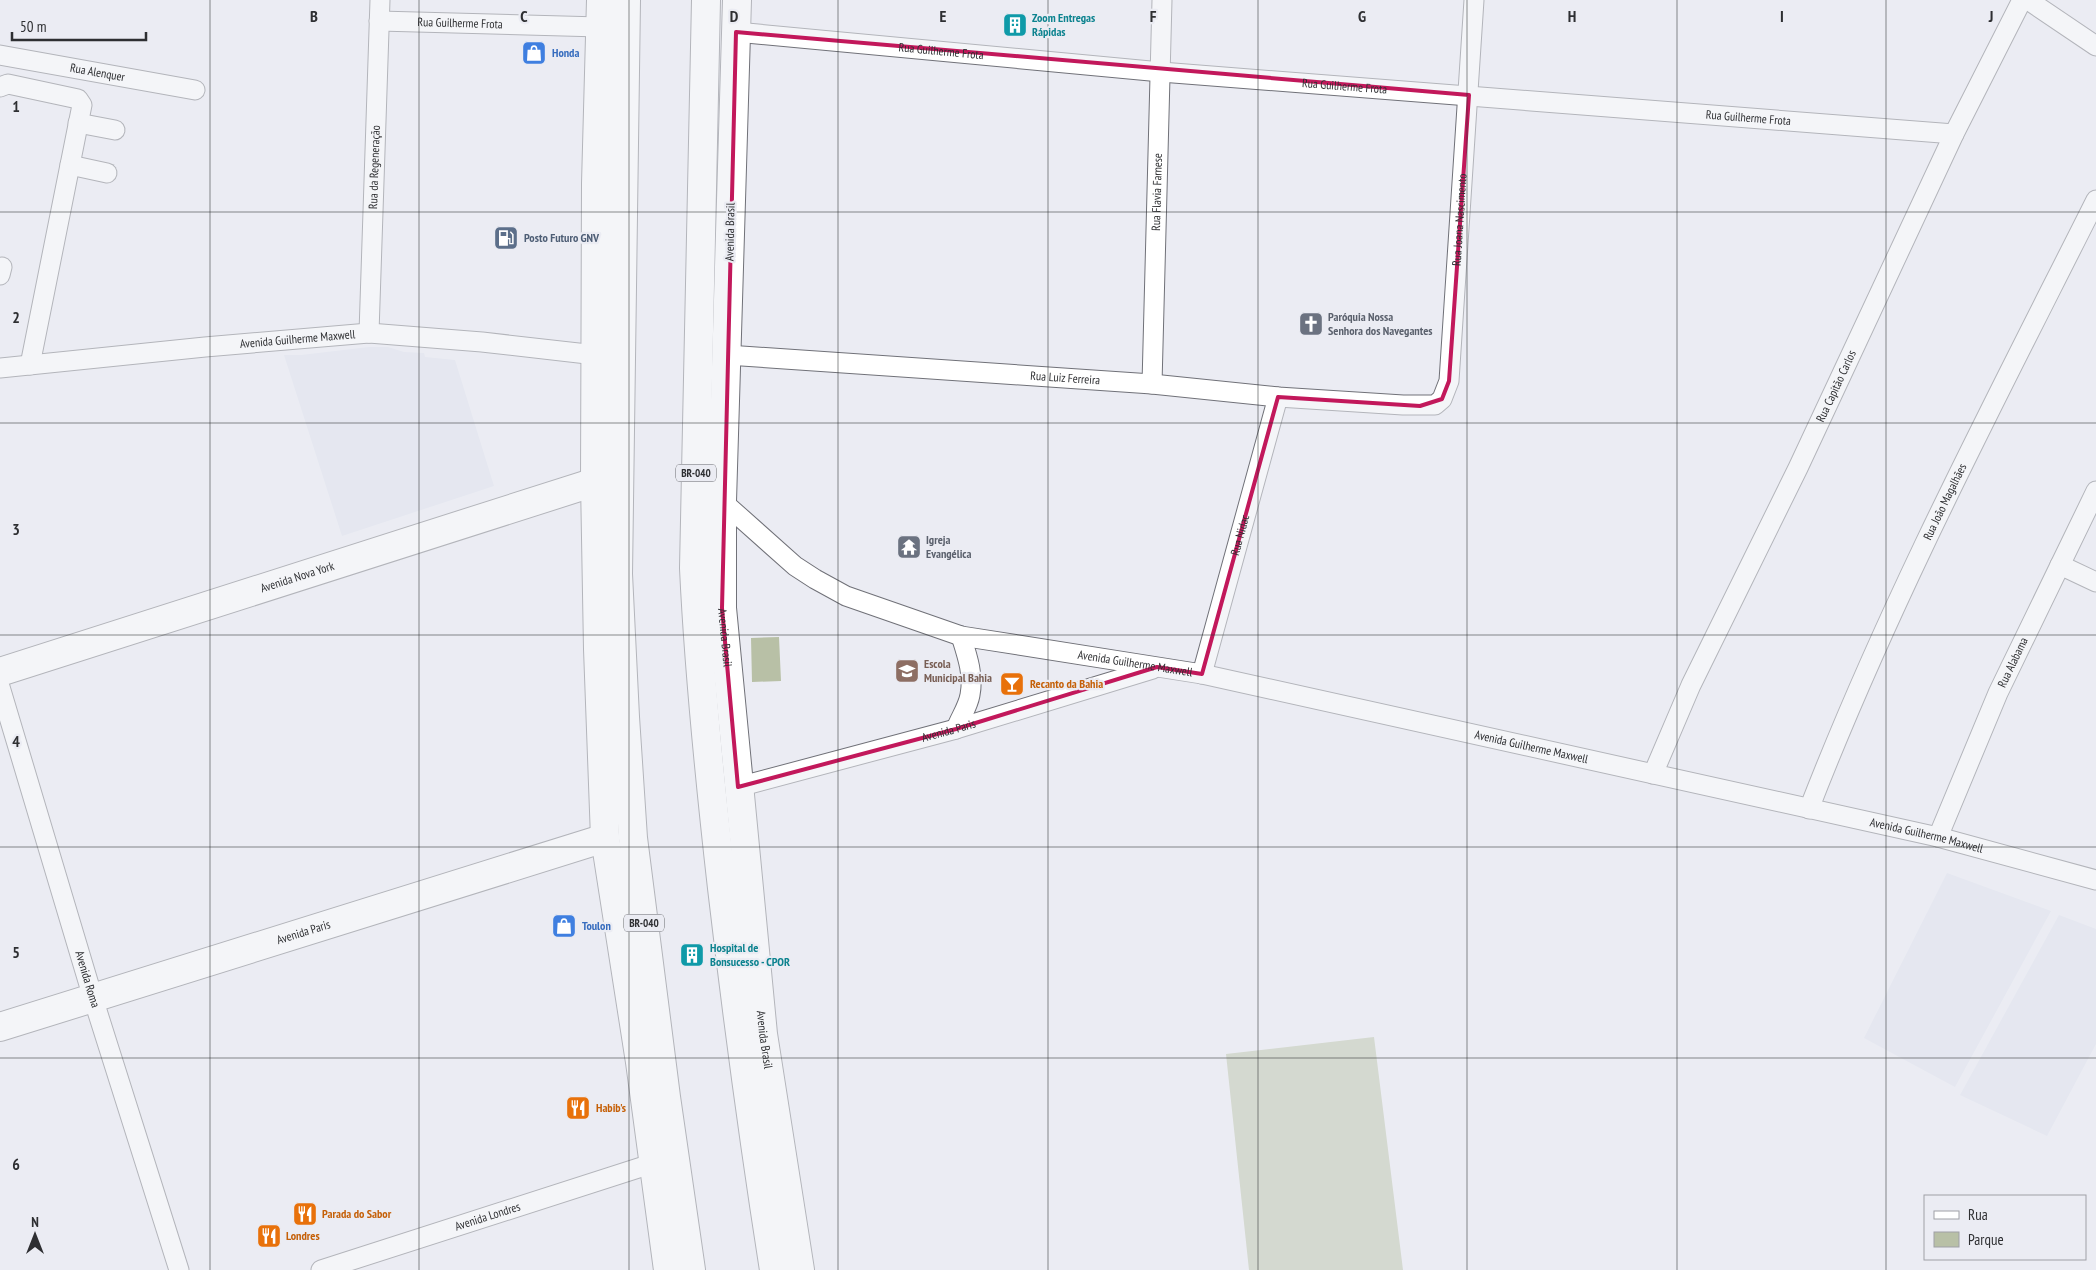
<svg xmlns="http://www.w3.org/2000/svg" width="2096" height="1270" viewBox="0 0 2096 1270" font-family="'PT Sans Narrow',sans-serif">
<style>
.built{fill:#dde0ee}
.green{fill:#b8c0a6}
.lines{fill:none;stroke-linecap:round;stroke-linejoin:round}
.street-casing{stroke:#707178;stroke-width:21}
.secondary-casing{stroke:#707178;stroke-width:30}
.highway-casing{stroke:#707178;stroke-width:30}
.street{stroke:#fff;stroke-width:19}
.secondary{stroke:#fff;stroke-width:28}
.highway{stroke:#fff;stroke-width:28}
.marked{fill:none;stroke:#c2185b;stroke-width:4;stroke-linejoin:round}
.grid{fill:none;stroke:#2e2f32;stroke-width:1;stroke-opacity:0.55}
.labels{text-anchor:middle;stroke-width:4.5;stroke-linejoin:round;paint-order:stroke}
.shield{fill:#ebecf3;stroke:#67686c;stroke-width:1}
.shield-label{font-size:11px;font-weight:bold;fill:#2e2f32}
.culture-label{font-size:12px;font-weight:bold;fill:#0d838f;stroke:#ebecf3;text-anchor:start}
.street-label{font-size:12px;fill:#2e2f32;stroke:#ebecf3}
.shop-label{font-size:12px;font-weight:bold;fill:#366cbe;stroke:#ebecf3;text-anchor:start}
.service-label{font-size:12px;font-weight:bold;fill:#4e5e75;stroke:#ebecf3;text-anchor:start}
.worship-label{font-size:12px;font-weight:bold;fill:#5b616d;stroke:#ebecf3;text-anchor:start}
.education-label{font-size:12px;font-weight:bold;fill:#785e54;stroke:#ebecf3;text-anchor:start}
.food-label{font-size:12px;font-weight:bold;fill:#c56008;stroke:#ebecf3;text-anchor:start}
.grid-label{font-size:16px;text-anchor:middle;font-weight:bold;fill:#2e2f32;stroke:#ebecf3;stroke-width:4.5;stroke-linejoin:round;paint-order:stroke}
</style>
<rect width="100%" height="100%" fill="#ebecf3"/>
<path class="built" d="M369,347H388L404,352L424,353L425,357L455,360L494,486L342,536L284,355H301Z
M1947,873L2051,911L1955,1087L1864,1038Z
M2059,915L2096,929V1044L2047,1136L1960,1095Z"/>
<path class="green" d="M779,637L781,681L752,682L751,638Z
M1374,1037L1403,1270H1249L1226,1054Z"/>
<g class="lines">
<defs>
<g id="street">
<path d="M2028,0L2096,46"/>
<path id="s1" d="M379,21L600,27"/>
<path id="s2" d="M736,32L1161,72L1954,134"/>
<path id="s3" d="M0,55L195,90"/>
<path d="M0,87L8,84L78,99L82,105L30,365"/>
<path d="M78,123L115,130"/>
<path d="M70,165L107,173"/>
<path d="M0,275L2,267"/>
<path id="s4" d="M369,333L380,0"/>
<path id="s5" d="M727,355L1152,384L1278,397L1403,405H1435L1442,399L1449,381L1474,0"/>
<path id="s6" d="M0,368L205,347L369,333L482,342L596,355"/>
<path id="s7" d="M1152,384L1162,0"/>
<path id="s8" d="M722,501L795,566L815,579L846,596L961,636L1202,674L1938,837L2096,880"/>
<path d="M2060,565L2096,582"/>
<path id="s9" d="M1202,674L1278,397"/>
<path id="s10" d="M0,687L93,998L179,1270"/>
<path d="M956,729C960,718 968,707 970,695C974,675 967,655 961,636"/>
<path id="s11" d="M1653,774L1691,685L1798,468L1954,134L2022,0"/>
<path id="s12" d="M738,787L956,729L1153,669"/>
<path id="s13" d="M1809,809C1890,600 1995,401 2096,200"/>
<path id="s14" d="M1938,837L1998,693L2096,491"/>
<path id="s15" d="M321,1270L654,1163"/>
</g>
<g id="secondary">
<path id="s16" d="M0,672L595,482"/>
<path id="s17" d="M0,1027L605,838"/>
</g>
<g id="highway">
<path d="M601,0L596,184L595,482L598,649L605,838L640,1062L668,1270"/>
<path d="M626,0L618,574L625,717L633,838L666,1097L691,1270"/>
<path d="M706,0L694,568C699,675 710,782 722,888C737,1016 754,1143 774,1270"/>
<path id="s18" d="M737,0L722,501V608L763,1034L800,1270"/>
</g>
</defs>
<use href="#street" class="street-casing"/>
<use href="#secondary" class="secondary-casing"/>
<use href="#highway" class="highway-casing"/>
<use href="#street" class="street"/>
<use href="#secondary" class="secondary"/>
<use href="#highway" class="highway"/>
</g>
<path d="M0 0H2096V1270H0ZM736,32L1469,95L1449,381L1442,399L1420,406L1278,397L1202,674L1157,667L956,729L738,787L722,608Z" fill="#ebecf3" fill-opacity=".55" fill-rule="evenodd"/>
<path class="marked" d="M736,32L1469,95L1449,381L1442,399L1420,406L1278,397L1202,674L1157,667L956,729L738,787L722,608Z"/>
<path class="grid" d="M210,0V1270M419,0V1270M629,0V1270M838,0V1270M1048,0V1270M1258,0V1270M1467,0V1270M1677,0V1270M1886,0V1270M0,212H2096M0,423H2096M0,635H2096M0,847H2096M0,1058H2096"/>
<defs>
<symbol id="building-square" viewBox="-11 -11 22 22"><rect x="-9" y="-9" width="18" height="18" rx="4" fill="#0f9aa8" stroke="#ebecf3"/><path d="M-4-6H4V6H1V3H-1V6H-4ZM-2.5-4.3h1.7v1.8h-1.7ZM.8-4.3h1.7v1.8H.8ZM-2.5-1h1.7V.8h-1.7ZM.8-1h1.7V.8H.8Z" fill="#fff"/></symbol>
<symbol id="shop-square" viewBox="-11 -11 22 22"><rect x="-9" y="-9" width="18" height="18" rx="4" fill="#3f7fe0" stroke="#ebecf3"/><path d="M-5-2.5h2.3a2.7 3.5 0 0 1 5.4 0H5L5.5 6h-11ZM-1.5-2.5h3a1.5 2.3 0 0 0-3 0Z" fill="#fff"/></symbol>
<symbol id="fuel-square" viewBox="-11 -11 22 22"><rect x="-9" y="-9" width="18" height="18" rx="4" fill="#5c6f8a" stroke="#ebecf3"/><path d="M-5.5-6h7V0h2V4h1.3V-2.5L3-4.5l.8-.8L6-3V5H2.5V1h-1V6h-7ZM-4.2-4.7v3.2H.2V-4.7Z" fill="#fff"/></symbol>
<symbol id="church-square" viewBox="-11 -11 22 22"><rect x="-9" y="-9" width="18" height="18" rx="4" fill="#6b7280" stroke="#ebecf3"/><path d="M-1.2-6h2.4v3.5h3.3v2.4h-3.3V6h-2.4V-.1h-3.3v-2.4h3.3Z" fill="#fff"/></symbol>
<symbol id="temple-square" viewBox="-11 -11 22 22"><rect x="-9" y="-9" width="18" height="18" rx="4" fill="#6b7280" stroke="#ebecf3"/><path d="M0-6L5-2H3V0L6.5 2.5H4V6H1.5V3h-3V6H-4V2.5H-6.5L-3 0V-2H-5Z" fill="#fff"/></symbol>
<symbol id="school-square" viewBox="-11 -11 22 22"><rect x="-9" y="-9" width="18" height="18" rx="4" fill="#8d6e63" stroke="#ebecf3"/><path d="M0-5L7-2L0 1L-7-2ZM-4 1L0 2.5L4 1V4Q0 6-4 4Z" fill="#fff"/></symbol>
<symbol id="bar-square" viewBox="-11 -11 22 22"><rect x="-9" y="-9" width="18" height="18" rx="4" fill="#e8710a" stroke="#ebecf3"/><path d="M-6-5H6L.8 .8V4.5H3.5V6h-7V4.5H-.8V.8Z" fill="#fff"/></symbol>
<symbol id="restaurant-square" viewBox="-11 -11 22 22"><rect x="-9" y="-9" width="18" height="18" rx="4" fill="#e8710a" stroke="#ebecf3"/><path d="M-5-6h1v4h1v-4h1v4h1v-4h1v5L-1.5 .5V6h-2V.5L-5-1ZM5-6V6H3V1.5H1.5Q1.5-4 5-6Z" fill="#fff"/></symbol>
</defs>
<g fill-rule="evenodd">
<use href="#building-square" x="1001" y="11" width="28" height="28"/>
<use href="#shop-square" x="520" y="39" width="28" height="28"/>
<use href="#fuel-square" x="492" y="224" width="28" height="28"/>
<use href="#church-square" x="1297" y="310" width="28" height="28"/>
<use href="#temple-square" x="895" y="533" width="28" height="28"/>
<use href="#school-square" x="893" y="657" width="28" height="28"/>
<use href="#bar-square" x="998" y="670" width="28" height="28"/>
<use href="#shop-square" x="550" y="912" width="28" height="28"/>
<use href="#building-square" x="678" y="941" width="28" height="28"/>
<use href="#restaurant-square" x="564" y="1094" width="28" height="28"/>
<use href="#restaurant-square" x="291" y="1200" width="28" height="28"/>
<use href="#restaurant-square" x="255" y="1222" width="28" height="28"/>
</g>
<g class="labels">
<g class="shield">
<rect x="676" y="464.5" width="40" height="17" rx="4"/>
<rect x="624" y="914.5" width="40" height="17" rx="4"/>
</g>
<g class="shield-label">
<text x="696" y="477">BR-040</text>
<text x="644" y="927">BR-040</text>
</g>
<g class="culture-label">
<text x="1032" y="22">Zoom Entregas<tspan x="1032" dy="14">Rápidas</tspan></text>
<text x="710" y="952">Hospital de<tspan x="710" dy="14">Bonsucesso - CPOR</tspan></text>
</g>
<g class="street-label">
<text dy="4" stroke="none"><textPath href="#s1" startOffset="81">Rua Guilherme Frota</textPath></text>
<text dy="4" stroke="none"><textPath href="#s2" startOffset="206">Rua Guilherme Frota</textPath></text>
<text dy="4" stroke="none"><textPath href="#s3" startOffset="99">Rua Alenquer</textPath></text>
<text dy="4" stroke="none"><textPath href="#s2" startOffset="611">Rua Guilherme Frota</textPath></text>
<text dy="4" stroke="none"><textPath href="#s2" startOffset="1016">Rua Guilherme Frota</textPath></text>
<text dy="4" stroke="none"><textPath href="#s4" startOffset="166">Rua da Regeneração</textPath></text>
<text dy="4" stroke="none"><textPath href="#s7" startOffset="192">Rua Flavia Farnese</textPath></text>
<text dy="4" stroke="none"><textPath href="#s5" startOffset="900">Rua Joana Nascimento</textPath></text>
<text transform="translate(730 232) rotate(-89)" y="4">Avenida Brasil</text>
<text dy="4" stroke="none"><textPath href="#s6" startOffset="299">Avenida Guilherme Maxwell</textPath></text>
<text dy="4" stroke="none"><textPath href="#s5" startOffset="339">Rua Luiz Ferreira</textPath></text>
<text dy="4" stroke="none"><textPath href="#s11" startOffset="429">Rua Capitão Carlos</textPath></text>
<text dy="4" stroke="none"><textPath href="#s13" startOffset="336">Rua João Magalhães</textPath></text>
<text dy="4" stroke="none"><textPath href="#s9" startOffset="144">Rua Nidac</textPath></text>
<text dy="4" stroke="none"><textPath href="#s16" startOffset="312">Avenida Nova York</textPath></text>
<text dy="4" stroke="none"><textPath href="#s18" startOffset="638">Avenida Brasil</textPath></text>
<text dy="4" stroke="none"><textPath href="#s14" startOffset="190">Rua Alabama</textPath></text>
<text dy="4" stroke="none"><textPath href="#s8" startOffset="455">Avenida Guilherme Maxwell</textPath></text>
<text dy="4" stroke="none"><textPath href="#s12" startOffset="218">Avenida Paris</textPath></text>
<text dy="4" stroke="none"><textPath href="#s8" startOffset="860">Avenida Guilherme Maxwell</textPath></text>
<text dy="4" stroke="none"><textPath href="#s8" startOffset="1265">Avenida Guilherme Maxwell</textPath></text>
<text dy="4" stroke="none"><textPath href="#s17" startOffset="318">Avenida Paris</textPath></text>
<text dy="4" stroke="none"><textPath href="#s10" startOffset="305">Avenida Roma</textPath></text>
<text dy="4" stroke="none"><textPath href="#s18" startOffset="1042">Avenida Brasil</textPath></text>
<text dy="4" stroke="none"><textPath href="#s15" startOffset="175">Avenida Londres</textPath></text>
</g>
<g class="shop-label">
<text x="552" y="57">Honda</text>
<text x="582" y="930">Toulon</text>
</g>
<g class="service-label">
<text x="524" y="242">Posto Futuro GNV</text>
</g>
<g class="worship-label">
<text x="1328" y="321">Paróquia Nossa<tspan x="1328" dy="14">Senhora dos Navegantes</tspan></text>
<text x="926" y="544">Igreja<tspan x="926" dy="14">Evangélica</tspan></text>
</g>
<g class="education-label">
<text x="924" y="668">Escola<tspan x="924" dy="14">Municipal Bahia</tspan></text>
</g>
<g class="food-label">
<text x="1030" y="688">Recanto da Bahia</text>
<text x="596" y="1112">Habib's</text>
<text x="322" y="1218">Parada do Sabor</text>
<text x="286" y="1240">Londres</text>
</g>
</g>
<g class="grid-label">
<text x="314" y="22">B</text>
<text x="524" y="22">C</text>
<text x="734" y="22">D</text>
<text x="943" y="22">E</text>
<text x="1153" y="22">F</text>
<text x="1362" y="22">G</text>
<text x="1572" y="22">H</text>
<text x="1782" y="22">I</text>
<text x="1991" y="22">J</text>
<text x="16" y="112">1</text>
<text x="16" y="323">2</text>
<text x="16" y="535">3</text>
<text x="16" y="747">4</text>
<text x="16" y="958">5</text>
<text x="16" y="1170">6</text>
</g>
<rect x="1924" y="1195" width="162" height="65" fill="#ebecf3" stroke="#9fa0a6"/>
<rect x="1934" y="1211" width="25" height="8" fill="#ffffff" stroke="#9fa0a6"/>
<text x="1968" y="1220" font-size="15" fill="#2e2f32">Rua</text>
<rect x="1934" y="1232" width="25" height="15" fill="#b8c0a6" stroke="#9fa0a6"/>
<text x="1968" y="1245" font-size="15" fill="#2e2f32">Parque</text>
<g transform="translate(35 1235)" stroke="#ebecf3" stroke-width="4" paint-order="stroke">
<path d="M0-4L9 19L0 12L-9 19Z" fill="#2e2f32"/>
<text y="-8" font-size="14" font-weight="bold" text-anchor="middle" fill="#2e2f32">N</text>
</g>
<path d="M12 32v8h134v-8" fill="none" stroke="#2e2f32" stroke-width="2.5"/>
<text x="20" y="32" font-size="15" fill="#2e2f32" stroke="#ebecf3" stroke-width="4" paint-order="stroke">50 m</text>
</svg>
